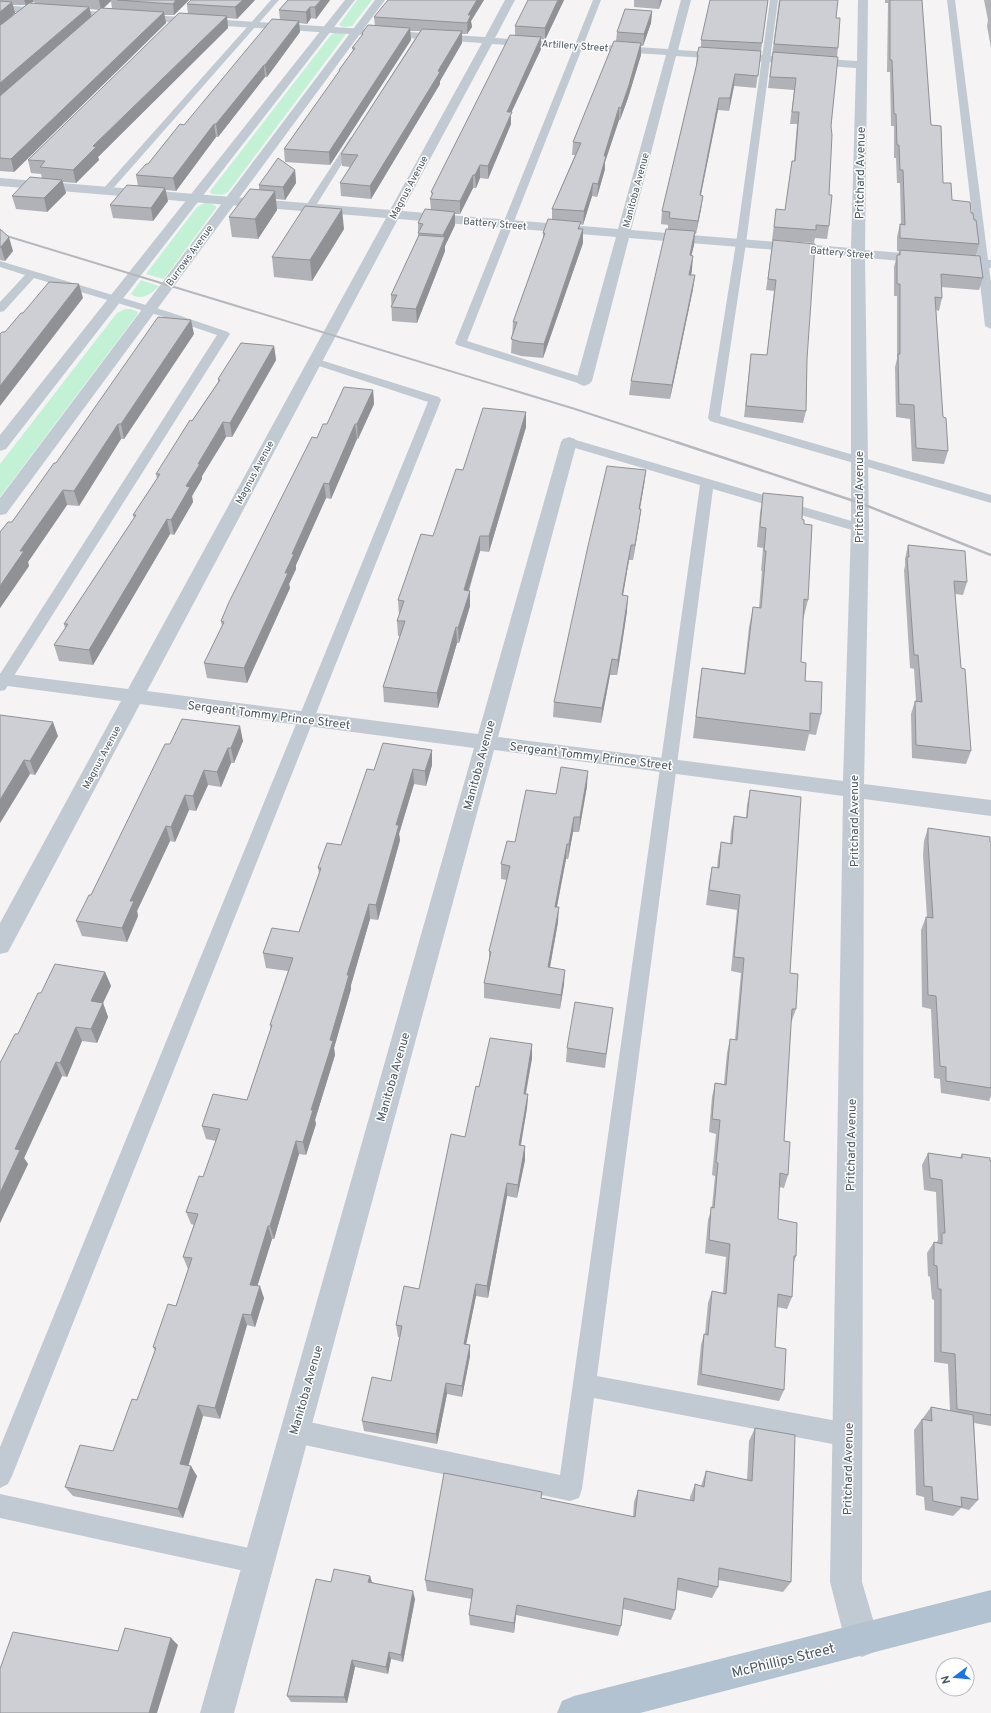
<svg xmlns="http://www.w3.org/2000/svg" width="991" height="1713" viewBox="0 0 991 1713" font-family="Overpass,sans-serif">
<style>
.green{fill:#c3f1d5}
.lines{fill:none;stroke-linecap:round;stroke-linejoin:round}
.service{fill:#c1cad2;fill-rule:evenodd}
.minor{fill:#c1cad2;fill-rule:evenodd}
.tertiary{fill:#c1cad2;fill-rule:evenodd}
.primary{fill:#b3c2d1;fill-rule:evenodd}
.rail-far1{stroke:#b5b8bd;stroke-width:2}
.rail{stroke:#b5b8bd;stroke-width:2.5}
.wall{fill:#b0b2b7;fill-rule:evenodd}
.shaded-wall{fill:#909195}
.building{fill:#cdcfd5;stroke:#909195}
.labels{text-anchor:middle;stroke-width:3;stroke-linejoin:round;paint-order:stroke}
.far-street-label{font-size:10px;fill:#4a5661;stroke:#fff}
.street-label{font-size:12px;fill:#4a5661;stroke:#fff}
.near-street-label{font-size:14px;fill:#4a5661;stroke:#fff}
</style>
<rect width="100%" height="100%" fill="#f5f3f3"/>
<path class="green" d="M357,0H372L352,26L344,27L339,25Z
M336,32L346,34L228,192L222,195L212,194L210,192L211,190L331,35Z
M205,203H210L216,206V208L164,279L146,274L197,207Z
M141,280L159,286C151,294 145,299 134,296L131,294Z
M125,309H131L138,312L137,315L0,497V464L117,313Z"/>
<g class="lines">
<path class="service" d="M271,0H279L109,193H103L101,191L103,189Z
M593,0H601L467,341L588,379L590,381L588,383L584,385L457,345L455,343Z
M770,0H778L746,243L720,416L991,495V503L710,421L708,418L736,243Z
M947,0H955L991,283V329L985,326Z
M354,135L358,138L315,207L310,210L307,209L305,207L350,138Z
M0,261L169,312L228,332L230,334L5,690L0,691V674L217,335L161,316L34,278L4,311L0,312V302L25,275L0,267Z
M314,358L439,397L441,400L12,1476L8,1484L0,1488V1447L428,402L310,363L308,361L310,359Z
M569,438L865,525L867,528L865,531H855L713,489L597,1376L848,1423L856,1427L860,1435L856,1443L848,1447L594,1398L582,1489L579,1498L570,1501L295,1443L287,1439L283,1431L287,1423L295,1419L560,1475L700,485L565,445L563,442L565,439Z
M0,1494L258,1550L267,1553L270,1562L267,1571L258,1574L0,1518Z"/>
<path class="minor" d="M505,0H515L495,38L668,49L681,0H691L678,50L857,61L858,0H868L865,250L991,260V268L865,258L869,528L864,784L991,800V816L864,799L862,1582L879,1640L874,1652L862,1657L850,1652L845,1640L830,1582L843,796L494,750L234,1713H200L474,748L140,704L8,952L0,954V923L121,701L0,685V673L128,689L386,218L0,186V178L390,210L482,43L0,11V5L485,37ZM492,44L666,55L618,229L402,211ZM676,56L856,68L851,248L631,230ZM398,219L616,237L576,381L579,384L584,386L589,384L592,381L629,238L851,256V528L843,781L498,737L577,442L575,439L569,437L563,439L561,442L478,734L147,691Z"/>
<path class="tertiary" d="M345,0H355L6,449L0,451V435Z
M375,0H385L6,514L0,515V498Z"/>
<path class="primary" d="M991,1590V1622L640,1713H557L562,1701L574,1696Z"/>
<path class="rail-far1" d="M0,234L575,409L679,443"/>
<path class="rail" d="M676,442L860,503L991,555"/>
</g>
<path class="wall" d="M0,0H189L174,15H164L166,23L14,172L0,171ZM111,1L112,8H104ZM33,2L36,3L37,4L30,3ZM13,5H26L2,24L15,13ZM90,9L99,10L91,17Z
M255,0L237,19L227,18L228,28L98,157L99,160L76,183L63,182L66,193L47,212L16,209L12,196L42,178L41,174L31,173L28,160L188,14L187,4Z
M288,0H330L316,19L311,18L307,24L299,23L300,32L267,77H265L218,137H216L176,191L166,190L168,201L153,221L113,218L110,205L138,186L136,175L148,164L184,125L280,20L279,10Z
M388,0H484L471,21L472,27L467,34H462V43L440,81V84L371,199L341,196L340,183L350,167L342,166L341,154L420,31H410L411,40L330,165L285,162L284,149L339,72V70L353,51L352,48L362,36V33L375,26L374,17Z
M564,0L545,40L541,39V49L511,113V124L488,179L480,178L476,188H473L460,214H455V225L445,246V251L417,323L392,321L391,295L418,238V223L431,210L430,199L432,196L431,192L515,35V26Z
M634,0H662L659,9L634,7Z
M768,0L756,88L734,86L729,111L718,110L701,195L703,196L701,209L696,234H695L694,245L691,256L692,270L691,275H695L693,289L670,399L629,395L631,381L668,229V225L661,224L662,211L696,67L697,55L701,47V40Z
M779,0L836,18L838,48L837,57L831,126L829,195V226L827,239L815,238L814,243L772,240L776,209L785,210L792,161H794L797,124H790L794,90L768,88Z
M885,0H922L931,125L943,183L952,200L971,213L974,220L979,244L976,256L983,278L979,290L941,287L942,298L939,311L936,310L943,417L948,451L944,464L912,461L910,419L896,417L895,367L897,359V296H894V267L897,255H898L899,251H897V237L900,224H901L900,183H897L896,158H894V126H891L890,72H887L888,3H885Z
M984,0H991V48L987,26L988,20Z
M652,11L651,23L643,46H641V55L628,98L620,120H619L605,162V169L597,197L592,196L583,225L580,224V229H583V243L543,358L521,356L511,353L513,322L543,238V233L552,220V209L575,155H572L573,142L616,41L617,32Z
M295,170L296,183L285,200L276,199L277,210L258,239L232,237L229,217L259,190V185Z
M0,229L13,251L5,261L0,260Z
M344,229L312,281L274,277L272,257Z
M773,240L807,359L806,411L803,423L744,417L751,354L767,355L774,291L766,290Z
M194,334L124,439H121L79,506L67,505L28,562L29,566L0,608V532L12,522L56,463Z
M274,346L276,360L232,437H226L202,476V479L192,496L193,502L174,535L170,534L93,665L59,661L54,645L65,628L64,624L134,518L133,515L157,479L156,474L218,382V379Z
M373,390L374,404L358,439H357L331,499L326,498L296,565V569L289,584L290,588L247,683L207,678L204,663L222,626L221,621L317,438L327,424Z
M526,412V427L489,552L480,551L469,591H470V606L459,643H457L438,708L384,702L383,687L400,636H398L397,621L399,615L398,600L433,536Z
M646,470L644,485L640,509H641L639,524L633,560H629L623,596L627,611L621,651L617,675H610L601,723L553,717L554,702Z
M763,493L802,519L804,524L808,600L803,620L801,662L805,681L821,714L816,735L809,734L805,751L693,738L699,689L702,668L744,673L749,627L753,607L759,608L762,571H761L763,548L757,547L760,513Z
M908,545L967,582L963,595L955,594L961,668L971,751L966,764L912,758L911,714L915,701H916L914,669L910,668L904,570L905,566V559Z
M0,715L58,736L35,775L30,774L0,823Z
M243,741L234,763H231L221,787L208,785L196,811L189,810L175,842L170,841L137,911L138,916L127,942L82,936L76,921L91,895L170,744Z
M432,765L426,786L414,784L399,834L400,840L378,920L370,919L351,985V989L334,1048L335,1055L315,1120L316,1124L306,1155L299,1154L274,1239H272L257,1286L264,1298L255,1327L247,1325L220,1419L203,1416L188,1466L197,1476L183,1518L73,1496L65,1487L113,1451L137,1400L155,1351L153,1347L176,1306L188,1269L183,1257L194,1225L191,1224L186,1212L203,1177L216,1141L206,1139L202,1126L247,1100L271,1030L270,1025L288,971L266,968L263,953L299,932L319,873L318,868L341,845L374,770Z
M587,786L579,832H573L568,859H566L557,907L558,922L550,968L564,984L560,1009L484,998V983L489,961V951L507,880L501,879V864L515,842L556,794Z
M750,790L790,973L796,1009L791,1023L784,1141L788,1175L784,1188L779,1187L778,1219L796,1256L794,1262L792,1297L787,1309L777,1307L775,1347L784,1390L779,1401L697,1385L701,1345L704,1334H705L708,1303L712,1291L723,1293L726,1257L705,1253L708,1220L712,1207L715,1176L712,1175L716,1134L709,1132L712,1097L715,1083L724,1084L727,1053L730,1039L735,1040L741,973L731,971L737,910L706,905L709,882L712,867L717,868L718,857L721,842L730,844L731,831L734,816L746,818L747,805Z
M928,828L991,842V1096L989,1101L941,1093L940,1079L934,1078L931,1009L922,1007L921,930L926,917H927L923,855L924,841Z
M105,972L111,986L103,1003L108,1017L97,1043L82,1041L67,1077L62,1076L24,1158L28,1164L0,1223V1063L18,1034L41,993Z
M611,1022L605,1068L566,1062L567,1048Z
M532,1044V1058L526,1094H528L527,1108L521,1146H525V1160L517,1198L507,1196L488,1298L476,1296L466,1344L470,1345V1356L462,1397L447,1394L437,1444L364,1431L362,1421L391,1381L400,1337H398L396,1325L419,1289L465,1137L479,1087Z
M928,1153L960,1158L962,1154L991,1161V1426L974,1423L978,1500L969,1510L961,1508L953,1516L925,1510L924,1497L916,1495L914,1430L922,1419L923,1420V1418L931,1407L950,1411L948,1364L934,1362V1300L932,1299L930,1277L928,1276L927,1253L934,1242L936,1243L938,1240L936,1192L924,1190L922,1165Z
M755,1428L791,1582L783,1592L718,1580V1587L712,1598L677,1590L675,1610L671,1620L623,1609L621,1626L618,1636L516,1615L514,1633L470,1625L469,1615L472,1599L427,1591L425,1580L542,1498L633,1517L634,1502L638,1490L690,1500V1497L695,1484L701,1486L706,1471L747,1480L749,1441Z
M370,1576L372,1582L415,1599L403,1662L391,1659L388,1674L355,1667L347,1703L291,1702L287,1696L331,1582Z"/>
<path class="shaded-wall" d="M24,0H33V2L26,5Z
M99,0H111V1L101,10Z
M176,0H189L174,15L173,4Z
M243,0H255L237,19L235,7Z
M321,0H330L316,19L315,7Z
M477,0H484L471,21L472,27L467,34L468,15Z
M558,0H564L545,40V28Z
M660,0H662L659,9Z
M12,2L15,13L0,26V12Z
M89,7L92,18L0,98V83Z
M310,7L311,18L307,24L306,12Z
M652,11L651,23L643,46L644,34Z
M164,12L166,23L14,172L11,159Z
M227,16L228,28L98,157L99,160L76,183L73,170L93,146Z
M299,21L300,32L267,77L265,65Z
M410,28L411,40L330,165L329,152Z
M462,31V43L440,81V84L371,199L370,186Z
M541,37V49L511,113V124L488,179V166L507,112Z
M641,43V55L628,98L620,120L621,108Z
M264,65L265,77L218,137L216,124Z
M735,74L734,86L729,111L730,98Z
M719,98L718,110L698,208L700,195Z
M619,107V120L605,162V169L597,197L598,184L604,156Z
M214,124L216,137L176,191L173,178Z
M480,165V178L476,188L475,175Z
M295,170L296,183L285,200L283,187Z
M473,175V188L460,214V201Z
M62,180L66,193L47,212L44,198Z
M593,183L592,196L583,225L584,211Z
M165,188L168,201L153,221L151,208Z
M275,191L277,210L258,239L255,219Z
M703,196L701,209L696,234L698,221Z
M342,209L344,229L312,281L310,260Z
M455,212V225L445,246V251L417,323L416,309L444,240L443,235Z
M583,229V243L543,358L544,344Z
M695,231L694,245L688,269L690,255Z
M9,237L13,251L5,261L1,247Z
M693,256L692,270L688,289L689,275Z
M695,275L693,289L670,399L672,385Z
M79,284L83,298L0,406V386Z
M191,320L194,334L124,439L121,424Z
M274,346L276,360L232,437L230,423Z
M373,390L374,404L358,439L357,424Z
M526,412V427L489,552V536Z
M223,422L226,437L202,476V479L192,496L193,502L174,535L171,520L186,486L198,464Z
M118,424L121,439L79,506L74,491Z
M355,424L357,439L331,499L329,484Z
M646,470L644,485L637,524L639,509Z
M324,483L326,498L296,565V569L289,584L290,588L247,683L244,668L285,573L292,554Z
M63,490L67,505L28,562L29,566L0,608V586L20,551Z
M641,509L639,524L633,560L635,545Z
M167,519L170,534L93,665L89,650Z
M480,536V551L464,605V590Z
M631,545L629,560L620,611L622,595Z
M470,591V606L459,643L458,628Z
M628,596L627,611L621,651L617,675L618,660Z
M456,627L457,643L438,708L437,693Z
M612,659L610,675L601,723L602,708Z
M53,722L58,736L35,775L30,761Z
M240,726L243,741L234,763L231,748Z
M228,748L231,763L221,787L217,772Z
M432,750V765L426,786L425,771Z
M24,760L30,774L0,823V800Z
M413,769L414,784L399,834L400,840L378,920L376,905L396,825Z
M204,770L208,785L196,811L193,796Z
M588,771L587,786L579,832L580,817Z
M185,795L189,810L175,842L171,827Z
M574,817L573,832L568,859L569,844Z
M166,826L170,841L137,911L138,916L127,942L122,928L130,901Z
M567,844L566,859L554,921L555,907Z
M369,904L370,919L351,985V989L334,1048L335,1055L315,1120L316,1124L306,1155L303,1142L347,975Z
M559,907L558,922L547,982L548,967Z
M565,970L564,984L560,1009L561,995Z
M105,972L111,986L103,1003L108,1017L97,1043L91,1029V1001Z
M76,1027L82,1041L67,1077L60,1063Z
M532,1044V1058L523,1107L524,1094Z
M56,1062L62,1076L24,1158L28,1164L0,1223V1193L15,1149Z
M528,1094L527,1108L518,1159L519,1145Z
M296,1141L299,1154L274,1239L270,1226Z
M525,1146V1160L517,1198L518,1185Z
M507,1183V1196L488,1298L487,1286Z
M268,1226L272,1239L254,1297L250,1285Z
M476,1284V1296L464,1355V1344Z
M260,1286L264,1298L255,1327L251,1315Z
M243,1314L247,1325L220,1419L215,1408Z
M470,1345V1356L462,1397V1386Z
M446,1383L447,1394L437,1444L436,1434Z
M198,1405L203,1416L186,1474L180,1464Z
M191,1466L197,1476L183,1518L178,1509Z
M370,1576L372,1584L368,1582Z
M413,1591L415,1599L403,1662L401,1655Z
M517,1605L516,1615L514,1633V1623Z
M171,1638L178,1645L157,1713H149Z
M389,1652L391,1659L388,1674L386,1667Z
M352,1660L355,1667L347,1703L344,1697Z"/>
<path class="building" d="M117,0H176L173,4Z
M191,0H243L235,7L187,4Z
M288,0H321L315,7H310L306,12L279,10Z
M388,0H477L468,15H471L467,23L374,17Z
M528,0H558L545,28L515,26Z
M710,0H768L762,43L701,40Z
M780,0H838L836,18H840L838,48L774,44Z
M890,0H922L931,125L941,126L943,183H951L952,200L970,202L971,213H973L974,220H976L979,244L900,238V224L905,225L903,170H900L899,145H897L896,114H894L892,60H890Z
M0,1L12,2L0,12Z
M29,3L89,7L0,83V25L2,24Z
M101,8L164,12L11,159L0,158V96Z
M625,9L652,11L644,34L617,32Z
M179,13L227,16L93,146L96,147L73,170L40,167L45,161L28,160Z
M272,19L299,21L265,65H264L216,124H214L173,178L136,175L146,164H148L180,124L184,125Z
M368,25L410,28L329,152L284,149L340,70H339L355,48H352L363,34L362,33Z
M422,29L462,31L438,71L440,72L370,186L340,183L358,155L341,154Z
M510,35L541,37L507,112H512L488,166L480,165L475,175H473L460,201L430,199L433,193L431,192Z
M614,41L641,43L629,85L621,108L619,107L604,156H606L598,184L593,183L584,211L552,209L581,143L573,142Z
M699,47L761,51L758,76L735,74L730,98H719L700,195L703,196L698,221L669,218L670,212L662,211L697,63L698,55H697Z
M773,52L838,57L831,126L832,135L829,195H832L829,226L816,225V230L774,227L776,209L785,210L792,161H795L799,112H792L796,78L770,77Z
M278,158L295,170L283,187L259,185Z
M30,177L62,180L44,198L12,196Z
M127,185L165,188L151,208L110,205Z
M250,189L275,191L255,219L229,217Z
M305,206L342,209L310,260L272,257Z
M425,209L455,212L443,235L418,233L423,224L418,223Z
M548,219L581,222L578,229H583L544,344L521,342L511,339L517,322H513L545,233H543Z
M0,229L9,237L1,247H0Z
M666,229L695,231L690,255L693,256L689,275H695L672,385L631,381Z
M419,235L445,237L416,309L391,307L397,295H391Z
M773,240L815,244L807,359L806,411L746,406L751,354L767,355L776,280L768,279Z
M900,250L980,256L983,278L941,274L942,298L935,297L943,417L946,418L948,451L916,448L914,405L899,404L898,354H900V284H897V255H900Z
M49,282L79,284L0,386V334L2,332H5L21,313H23Z
M158,317L191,320L121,424H118L74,491L63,490L20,551H24L0,586V532L8,522H12L54,463H56Z
M241,343L274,346L230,423L223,422L198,464H200L186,486L190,487L171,520L167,519L89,650L54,645L68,624H64L136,515H133L160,474H156L190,420L192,421L220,380L218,379Z
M344,387L373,390L357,424H355L329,484L324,483L292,554H294L285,573H288L244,668L204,663L224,622L221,621L229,602L312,437L317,438L323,424H327Z
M483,408L526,412L489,536H480L464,590L470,591L458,628L456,627L437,693L383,687L405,621H397L404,601L398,600L421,534L433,536L456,469L463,470Z
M607,466L646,470L639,509H641L635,545H631L622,595L628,596L622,636L618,660L612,659L602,708L554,702L588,546Z
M763,493L803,497L802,519L804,520V524L812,525L808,600L804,599L801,662L806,663L805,681L822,682L821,714L810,713V731L696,717L702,668L745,674L753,607L761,608L766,551H764L766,528L760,527Z
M908,545L965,551L967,582L954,581L961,668L965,669L971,751L916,745L915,701L922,702L918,655H914L907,557H909Z
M0,715L53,722L30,761L24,760L0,800Z
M182,719L240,726L231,748H228L217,772L204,770L193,796L185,795L171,827L166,826L130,901H134L122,928L76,921L89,895H91L165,744H170Z
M383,743L432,750L425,771L413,769L396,825H399L376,905L369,904L347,975H349L330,1040L333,1041L311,1110H313L303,1142L296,1141L270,1226H268L250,1285L260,1286L251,1315L243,1314L215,1408L198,1405L180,1464L191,1466L178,1509L65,1487L80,1445L113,1451L132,1399L137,1400L156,1348L153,1347L168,1304L176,1306L192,1258L183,1257L198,1214L186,1212L199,1176L203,1177L220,1129L202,1126L213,1094L247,1100L272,1025H270L293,958L263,953L272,928L299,932L321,868H318L327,843L341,845L367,769L374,770Z
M561,767L588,771L580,817H574L569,844H567L555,907H559L548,967L565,970L561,995L484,983L491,952L489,951L510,866L501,864L507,841L515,842L526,790L556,794Z
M750,790L801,797L790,973L798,974L796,1009H792L784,1141L790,1142L788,1175L780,1173L778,1219L797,1223L796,1256H794L792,1297L778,1294L775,1347L786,1349L784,1390L701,1374L704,1334L708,1335L712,1291L726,1294L730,1244L709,1240L711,1207L714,1208L718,1163L716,1162L720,1120L712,1119L715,1083L726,1085L730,1039L737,1040L744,958L734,957L740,895L709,890L712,867L719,868L721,842L732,844L734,816L747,818Z
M928,828L990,837V842H991V1088L946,1081V1067L940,1066L936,996L928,995L926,917L933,918L928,842Z
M55,964L105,972L91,1001L103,1003L91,1029L76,1027L60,1063L56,1062L15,1149L20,1150L0,1193V1063L15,1034H18L38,993H41Z
M575,1002L613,1008L606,1054L567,1048Z
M490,1038L532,1044L524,1094H528L519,1145L525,1146L518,1185L507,1183L487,1286L476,1284L464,1344L470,1345L462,1386L446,1383L436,1434L362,1421L372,1377L391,1381L402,1326L396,1325L404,1286L419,1289L451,1134L465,1137L476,1086L479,1087Z
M928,1153L962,1158V1154L990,1158V1161H991V1415L957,1409L955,1354L941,1352V1289H938L937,1266L934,1265V1242L942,1244V1233H945L942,1180L930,1178Z
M931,1407L973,1415L978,1500L961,1497L962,1507L933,1501L932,1487L924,1486L922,1419L932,1421Z
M755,1428L795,1435L791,1582L719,1568L718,1587L678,1578L675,1610L624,1598L621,1626L517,1605L514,1623L469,1615L473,1589L425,1580L444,1473L542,1492L541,1498L635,1517L638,1490L694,1501L695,1484L704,1487L706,1471L752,1481Z
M334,1569L370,1576L368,1582L413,1591L401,1655L389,1652L386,1667L352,1660L344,1697L287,1696L316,1579L331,1582Z
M125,1628L171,1638L149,1713H0V1669L13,1632L118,1651Z"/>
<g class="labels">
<g class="far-street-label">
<text transform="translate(575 45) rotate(4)" y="4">Artillery Street</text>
<text transform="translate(408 187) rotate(-62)" y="4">Magnus Avenue</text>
<text transform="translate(635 190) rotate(-75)" y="4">Manitoba Avenue</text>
<text transform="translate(495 223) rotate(5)" y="4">Battery Street</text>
<text transform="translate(842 252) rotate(5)" y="4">Battery Street</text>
<text transform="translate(189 255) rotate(-54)" y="4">Burrows Avenue</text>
<text transform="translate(254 472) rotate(-62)" y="4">Magnus Avenue</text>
<text transform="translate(101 757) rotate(-62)" y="4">Magnus Avenue</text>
</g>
<g class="street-label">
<text transform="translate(860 173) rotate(-89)" y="4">Pritchard Avenue</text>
<text transform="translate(859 497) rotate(-90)" y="4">Pritchard Avenue</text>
<text transform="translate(269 715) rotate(7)" y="4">Sergeant Tommy Prince Street</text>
<text transform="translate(591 756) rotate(7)" y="4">Sergeant Tommy Prince Street</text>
<text transform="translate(479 765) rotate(-75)" y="4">Manitoba Avenue</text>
<text transform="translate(854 821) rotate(-90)" y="4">Pritchard Avenue</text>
<text transform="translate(393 1077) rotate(-74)" y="4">Manitoba Avenue</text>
<text transform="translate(851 1145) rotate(-89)" y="4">Pritchard Avenue</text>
<text transform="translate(306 1390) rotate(-74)" y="4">Manitoba Avenue</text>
<text transform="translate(848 1469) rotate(-89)" y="4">Pritchard Avenue</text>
</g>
<g class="near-street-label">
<text transform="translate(783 1660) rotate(-14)" y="5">McPhillips Street</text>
</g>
</g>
<g transform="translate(955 1677) rotate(254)"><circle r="19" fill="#ffffff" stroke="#b7bbc0"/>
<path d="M0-3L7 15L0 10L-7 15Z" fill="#1a73e8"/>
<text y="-6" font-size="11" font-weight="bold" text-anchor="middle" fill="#4a5661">N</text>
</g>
</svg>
